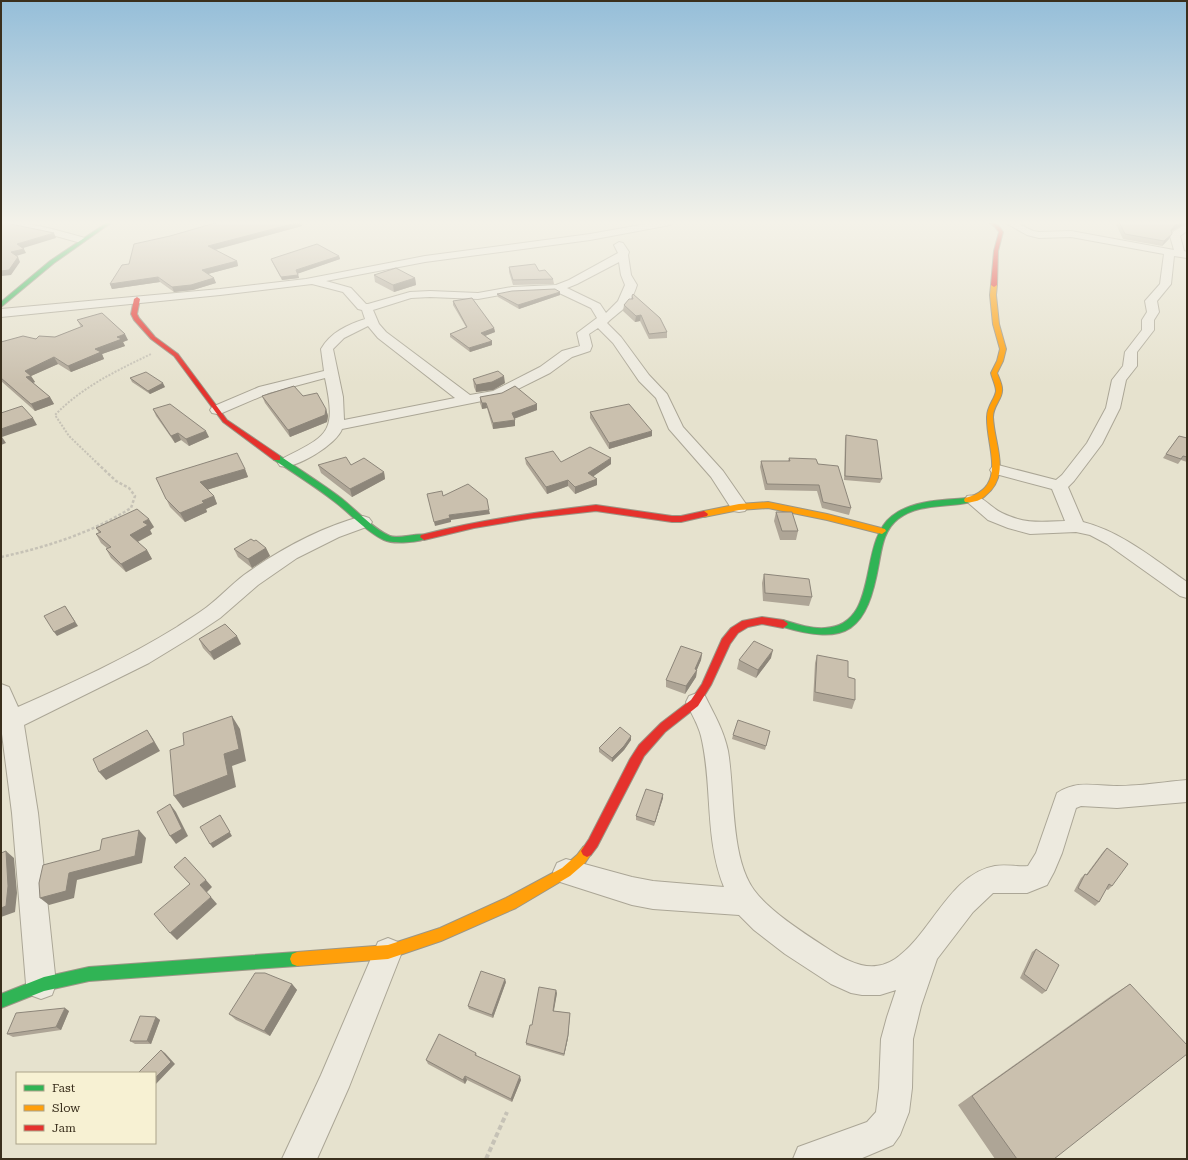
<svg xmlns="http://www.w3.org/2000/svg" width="1188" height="1160" viewBox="0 0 1188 1160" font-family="'Roboto Serif',serif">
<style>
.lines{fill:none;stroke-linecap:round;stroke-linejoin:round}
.street-casing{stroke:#aba696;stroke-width:2}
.fast-casing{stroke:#9b9686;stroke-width:2}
.slow-casing{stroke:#9b9686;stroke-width:2}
.jam-casing{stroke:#9b9686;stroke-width:2}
.path-far2{stroke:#c6c2b6;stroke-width:2;stroke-dasharray:2 1.5;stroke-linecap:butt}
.path-far1{stroke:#c6c2b6;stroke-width:2.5;stroke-dasharray:3 2;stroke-linecap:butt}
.path{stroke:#c6c2b6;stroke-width:4;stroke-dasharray:5 3;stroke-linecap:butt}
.street{fill:#edeadf;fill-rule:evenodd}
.fast{fill:#30b455;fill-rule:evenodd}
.slow{fill:#ff9f0a;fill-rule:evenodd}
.jam{fill:#e5322d;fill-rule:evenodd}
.wall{fill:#aea596}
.shaded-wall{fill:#8d867a}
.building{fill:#cac0ae;stroke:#8d867a}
</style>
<rect width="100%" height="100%" fill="#e6e2ce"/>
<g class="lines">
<defs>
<path id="street" d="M1,222C30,222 57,230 85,238L86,240L81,243L45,233L1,225Z
M657,222H675L670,225L590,240L425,262L326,281L351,288L366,304H368L410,292L430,291L478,293L512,287L556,285L569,280L618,253L614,245L619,242L623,243L629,252L628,255L631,275L637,285C629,309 623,308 607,323L621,337L649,375L667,394L683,427L723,471L748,507L745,511L739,512L733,511L711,477L669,429L656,398L639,381L613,343L598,328L589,334L592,346L590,351L572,357L550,373L502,397L342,429C337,444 295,470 280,466L278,463L280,460C328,435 337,435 325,378L269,393L222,413L217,414L212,413L210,410L212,407L259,387L324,371L321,349C331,332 347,325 365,319L362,310L358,309L343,292L312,284L220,295L1,317V309L220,289L306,279L425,256L590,234ZM619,262L621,275L625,285L618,301L606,313L600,304L567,288L577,284ZM555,291L591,308L597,318L577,333L580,346L562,351L540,367L493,391L470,395L386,332L379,324L373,310L411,298L430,297L478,299L512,293ZM368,326L378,338L455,398L344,420L343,397L333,349L344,338Z
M1004,222H1015L1033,231L1039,232L1071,231L1174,250L1170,236L1174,231L1187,224V231L1180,236L1184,251L1187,252V258L1174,256L1171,284L1157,301L1159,312L1154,320V330L1137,352V366L1126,380L1120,408L1102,444L1074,481L1068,487L1083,522C1122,532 1154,559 1187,582V598L1180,596L1107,544L1090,535L1076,532L1030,534L1008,528L988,520L965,500L967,496C982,493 989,507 1002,513C1025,524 1040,522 1065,521L1052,489L992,473L990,470L992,467L998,465L1056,480L1062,475L1087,443L1106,408L1112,380L1123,366L1125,352L1142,330V320L1147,312L1145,301L1160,284L1164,254L1071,237L1039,238L1027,235Z
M363,516L369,518L372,522L369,526L339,537L297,558L258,585L220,618L190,638L149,663L24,725L38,813L56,984L52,995L41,999L30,995L26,984L12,813L2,734L1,735V684L9,687L18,707C72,683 127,658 177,627C187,620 198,614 207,607C220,597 231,585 244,575C279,550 321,527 363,516Z
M697,693L705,696C714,714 724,731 728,751C735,792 730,857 754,890C770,912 807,935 830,950C850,963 872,974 895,959C931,935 949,874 995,866C1006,864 1017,867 1028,866L1036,853L1057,793C1078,780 1093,786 1117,786C1140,786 1164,782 1187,780V802L1117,808L1081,806L1076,808L1062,853L1054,872L1047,885L1027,893H993L973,912L937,959L921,1006L913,1039L912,1088L909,1112L900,1135L893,1145L860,1159H793L798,1147L867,1122L876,1112L879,1088L881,1039L887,1017L896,990L880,995H862L851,993L831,984L785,954L754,930L739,915L653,909L632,905L557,881L553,872L557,863L566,859L632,877L653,881L724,887C704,838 713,785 701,736C698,724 691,713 686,702L689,696Z
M388,938L398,942L402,952L349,1087L317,1159H282L321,1075L378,942Z"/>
<path id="fast" d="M108,222H112L54,263L1,307V302L50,261Z
M274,456H280C300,470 321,483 341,498C355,509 373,529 390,536C400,540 422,530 428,537C422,543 392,544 384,540C365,531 351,514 335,502C316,487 295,474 274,460Z
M968,498H971L972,500L971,502C946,508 919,503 898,519C884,530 882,547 879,563C867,631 848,647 780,626L778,624L780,622L783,620C796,624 811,629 825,628C881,625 857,543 892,516C912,500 943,500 968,498Z
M297,952L302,954L304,959L302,964L297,966L89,981L44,991L1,1008V994L44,977L89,967Z"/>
<path id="slow" d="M994,283L997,285L996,295L999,324L1006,349L1003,361L997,373C999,378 1003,386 1002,391C1002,399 993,406 993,417C994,445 1012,474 985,496C980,501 972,503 965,502L964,500L965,498C1009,488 986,447 987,417C987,406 995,399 996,391C996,386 992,378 991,373L997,361L1000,349L993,324L990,295L991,285Z
M768,502L827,514L885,529L886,531L882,534L827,520L768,508L739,510L704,517L700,514L704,511L739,504Z
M587,845L591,847L593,851L585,863L570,876L516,908L441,941L388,959L297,966L292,964L290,959L292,954L297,952L388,945L440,928L506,898L562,868L577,855L583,847Z"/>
<path id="jam" d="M988,222C995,221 999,226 1003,232L998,251L997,285L994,287L991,285L994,251L999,232L995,227Z
M137,297L140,299L137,314L139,318L155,337L178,354L227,420L280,456V460H274L223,422L174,356L151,339L134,320L131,314L134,299Z
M596,505L672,516H681L704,511L708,514L707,516L681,522H672L596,511L533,518L474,528L424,540L420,537L421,535C478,520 537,512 596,505Z
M762,617L783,620L786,622L788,624L786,626L783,628L762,624L748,627L738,633L730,644L711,685L698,706L665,732L644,756L597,847L591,855L587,857L583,855L581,851L589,839L630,759L639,745L661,723L691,700L702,684L722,639L731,628L742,621Z"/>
</defs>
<use href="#street" class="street-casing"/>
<use href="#fast" class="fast-casing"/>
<use href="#slow" class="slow-casing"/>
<use href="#jam" class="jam-casing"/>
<path class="path-far2" d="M96,462L69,436L55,415C82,387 116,371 151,354"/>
<path class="path-far1" d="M1,557C47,547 91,533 131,508L135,496L129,488L116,481L95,461"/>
<path class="path" d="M486,1159L507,1112"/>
<use href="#street" class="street"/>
<use href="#fast" class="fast"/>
<use href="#slow" class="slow"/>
<use href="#jam" class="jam"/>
</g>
<path class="wall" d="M209,222H301L302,226L215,250L237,261L238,266L208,274L216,283L193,290L174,292L160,282L112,289L110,284L129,264L170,236L213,223Z
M1115,222H1187V223L1173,230L1171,232L1169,239L1162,246L1123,239Z
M339,256L340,259L298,273L299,278L282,280L272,262L271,259Z
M509,267L539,271L553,279L554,284L513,285L509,272Z
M374,275L415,278L416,285L394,292L375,282Z
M497,294L560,295L519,309L498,297Z
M632,296L667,332V338L649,339L640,321L635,322L623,311L624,305L631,299Z
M453,301L494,328L495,332L485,336L492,341V345L470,352L450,337V334L466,327L453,305Z
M77,320L128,340L123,342L125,346L102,354L104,359L71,372L58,364L31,376L35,382L33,383L50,397L54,404L35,411L1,381V342L55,337L81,327Z
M130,378L165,387L150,394L132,382Z
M473,379L505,383L493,390L476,392L474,387Z
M262,396H303L326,409L328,416L327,422L290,437L265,403Z
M480,397L537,404V410L514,419L515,426L493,429L487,408L482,409L480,403Z
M153,409L209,437L189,446L181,440L175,443L156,416Z
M590,412L652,436L609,449L590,418Z
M846,435L882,479L880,483L844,480L845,439Z
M1179,436L1187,438V462L1181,460L1178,464L1163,458Z
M525,458L561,462L611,464L593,476L597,485L575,494L568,486L547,494L526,464Z
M789,458L818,464L851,508L849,515L822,508L817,491L765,490L760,467L761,461H788Z
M318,465H351L384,472L385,479L352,497L321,473Z
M245,469L248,477L207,490L214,496L217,504L206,509L207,512L185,522L170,507L156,478Z
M776,512L798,531L796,540H780L774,521Z
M154,527L150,530L152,534L138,542L147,550L152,559L126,572L111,558L106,549H108L101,543L96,534L99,533L96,528Z
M254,541L266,548L270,556L252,568L238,557L234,549Z
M764,574L812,597L809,606L763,601L762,583Z
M199,639L241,644L214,660L203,648Z
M702,653L701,660L697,669L696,677L685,694L666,687V680Z
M817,655L848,677L855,700L852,709L813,701L815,663Z
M771,658L756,678L737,669L739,660Z
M770,731L765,750L732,739L733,735Z
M631,736V740L624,750L612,762L599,752V748Z
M663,794V798L654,826L636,820V816Z
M1107,848L1112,886L1108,890L1106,889L1099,902L1095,906L1074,891L1081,878L1085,874L1086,875L1103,852Z
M1036,949L1046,991L1042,994L1020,978L1032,952Z
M506,982L493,1018L469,1009L468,1006Z
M292,984L297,990L270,1036L236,1020L229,1014Z
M1130,984L1054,1159H995L958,1105L1111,996Z
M557,993L554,1011L570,1013L568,1038L564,1056L526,1045V1043L532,1025Z
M69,1011L61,1030L13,1037L7,1034Z
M156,1017L160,1020L151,1044H135L130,1041Z
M476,1053L477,1056L521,1080L512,1102L467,1080L465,1084L428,1064L426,1060Z"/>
<path class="shaded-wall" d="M301,222L302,226L210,251L208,246Z
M1183,222H1187V223L1173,230L1169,235L1171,230L1175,225Z
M54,233L56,238L20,249L17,244Z
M1172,234L1169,239L1162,246L1164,241Z
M24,249L26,253L13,257L11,252Z
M339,256L340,259L297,274L296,270Z
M18,257L20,262L11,275L2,276L1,275V271Z
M237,261L238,266L204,275L202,270Z
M298,275L299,278L282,280L281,277Z
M158,277L160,282L112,289L110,284Z
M214,278L216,283L193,290L174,292L172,287Z
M415,278L416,285L394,292L393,285Z
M560,292V295L519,309L518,305Z
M641,315L640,321L635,322L636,316Z
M494,328L495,332L482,337L481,333Z
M125,334L128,340L123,342L125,346L102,354L104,359L71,372L68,366L95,349L117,337Z
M492,341V345L470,352L469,348Z
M54,357L58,364L31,376L35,382L30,384L26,377L25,371Z
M504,376L505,383L493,390L476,392V385Z
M163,383L165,387L150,394L148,391Z
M50,397L54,404L35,411L31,404Z
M482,403H486L487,408L482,409Z
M537,404V410L513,419L512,413Z
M326,409L328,416L327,422L290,437L288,430Z
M33,418L37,425L2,437L6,443L1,445V429Z
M515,420V426L493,429V423Z
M206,431L209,437L189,446L186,439Z
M652,431V436L609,449V443Z
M178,433L181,440L175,443L171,436Z
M611,458V464L588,480V473Z
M245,469L248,477L203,491L200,482Z
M384,472L385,479L352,497L350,489Z
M597,479V485L575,494V487Z
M568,480V486L547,494L546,487Z
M214,496L217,504L206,509L207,512L185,522L180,513L202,501Z
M489,510L490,514L451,520V522L435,526L434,522L449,515Z
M149,519L154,527L150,530L152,534L135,543L130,535L143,522Z
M266,548L270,556L252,568L248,559Z
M147,550L152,559L126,572L121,564Z
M65,606L78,626L57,636L54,632Z
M237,636L241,644L214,660L210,652Z
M773,650L771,658L756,678L758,670Z
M702,653L701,660L696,672L697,670L696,677L685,694L686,686L695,669Z
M232,716L240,729L246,761L232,766L236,787L183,808L174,796L224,754Z
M147,730L153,739L160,751L106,780L99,772Z
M631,736V740L624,750L612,762V758Z
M663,794V798L654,826L655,822Z
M170,804L176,812L188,836L176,844L170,836Z
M220,815L232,836L213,848L210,844Z
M139,830L146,838L142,863L77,880L74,898L49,905L40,898L69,873Z
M6,851L14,858L17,893L15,912L1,917V908Z
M206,880L212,887L206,893L200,885Z
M211,897L217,904L177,940L170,933Z
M505,979L506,982L493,1018L492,1015Z
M292,984L297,990L270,1036L264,1031Z
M556,990L557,993L553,1014V1011Z
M65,1008L69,1011L61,1030L56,1027Z
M570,1013L568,1038L564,1056V1054Z
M156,1017L160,1020L151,1044L147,1041Z
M161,1050L165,1053L175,1064L155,1085V1078Z
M465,1076L467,1080L465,1084L463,1080Z
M520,1076L521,1080L512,1102L511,1099Z"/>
<path class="building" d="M219,222H300L208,246L237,261L202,270L214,278L191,285L172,287L158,277L110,284L122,265L129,264L134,244L170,236Z
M1119,222H1183L1175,225L1171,230L1172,234L1164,241L1125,234Z
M6,223L54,233L17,244L24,249L11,252L18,257L9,270L1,271V225Z
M317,244L339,256L296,270L298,275L281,277L271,259Z
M535,264L539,271L545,270L553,279L513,280L509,267Z
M396,268L415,278L393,285L374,275Z
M555,289L560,292L518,305L497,294L512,291Z
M633,294L660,318L667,332L649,334L641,315L636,316L624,305L629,299H633L632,296Z
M472,298L494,328L481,333L492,341L469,348L450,334L467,327L453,301Z
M102,313L125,334L117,337L122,339L95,349L101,352L68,366L54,357L25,371L31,376L26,377L50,397L31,404L1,378V342L23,336L36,339L39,336L55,337L83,326L77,320Z
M498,371L504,376L492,382L476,385L473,379Z
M146,372L163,383L148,391L130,378Z
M294,386L303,396L317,393L326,409L325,415L288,430L262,396Z
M515,386L537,404L512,413L515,420L493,423L486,403H482L480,397L502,393Z
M170,404L206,431L186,439L178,433L171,436L153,409Z
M629,404L652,431L609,443L590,412Z
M22,406L33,418L1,429V413Z
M846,435L877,440L882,479L845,476Z
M1179,436L1187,438V457L1183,456L1181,459L1166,454Z
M590,447L611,458L588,473L597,479L575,487L568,480L546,487L525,458L553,451L561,462Z
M237,453L245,469L200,482L214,496L202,501L204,503L180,513L166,499L156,478Z
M346,457L351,465L364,458L384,472L350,489L318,465Z
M789,458L816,459L818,464L838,466L851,508L823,502L819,485L767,484L761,461H790Z
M468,484L487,499L489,510L449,515L450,518L434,522L427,494L442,491L443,496Z
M137,509L149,519L143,522L148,525L130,535L147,550L121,564L106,549L111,547L96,534L101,532L96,528Z
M776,512H792L798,531H782Z
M251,539L254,541L256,540L266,548L248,559L234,549Z
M764,574L809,579L812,597L765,593Z
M65,606L75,622L54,632L44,616Z
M225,624L237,636L210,652L199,639Z
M754,641L773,650L758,670L739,660Z
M681,646L702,653L695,669L697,670L686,686L666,680Z
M817,655L848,661V677L855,679V700L815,692Z
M232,716L239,749L224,754L228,775L174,796L170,750L184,745L183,733Z
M738,720L770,731L766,746L733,735Z
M620,727L631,736L624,746L612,758L599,748Z
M147,730L154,742L99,772L93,759Z
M646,789L663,794L655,822L636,816Z
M170,804L182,829L170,836L157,812Z
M220,815L230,832L210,844L200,827Z
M139,830L135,856L69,873L66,891L40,898L39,883L43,865L100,850L102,839Z
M1107,848L1128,864L1112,886L1109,884L1099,902L1078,888L1085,874L1087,875Z
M6,851L8,886L6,906L1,908V853Z
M185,857L206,880L200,885L211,897L170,933L154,914L190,884L174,867Z
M1036,949L1059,965L1046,991L1024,974Z
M481,971L505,979L492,1015L468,1006Z
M255,973H265L292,984L264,1031L229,1014Z
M1130,984L1187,1045V1054L1054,1159H1017L972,1096Z
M539,987L556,990L553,1011L570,1013L568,1035L564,1054L526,1043L530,1025H532Z
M65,1008L56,1027L7,1034L16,1013Z
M140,1016L156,1017L147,1041H130Z
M439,1034L476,1053L475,1055L520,1076L511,1099L465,1076L463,1080L426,1060Z
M161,1050L171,1062L155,1078V1073H138Z"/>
<linearGradient id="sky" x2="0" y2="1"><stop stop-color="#95bed9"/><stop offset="0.58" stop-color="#f4f2e9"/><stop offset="1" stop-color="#f4f2e9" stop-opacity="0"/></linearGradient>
<rect width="1188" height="384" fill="url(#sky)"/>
<rect width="1188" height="1160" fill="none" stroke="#3a2f1d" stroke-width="4"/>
<rect x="16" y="1072" width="140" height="72" fill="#f7f1d3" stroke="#aba38a"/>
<rect x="24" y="1085" width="20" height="6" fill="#30b455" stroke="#aba38a"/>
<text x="52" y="1092" font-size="12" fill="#3a2f1d">Fast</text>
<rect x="24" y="1105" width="20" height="6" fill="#ff9f0a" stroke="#aba38a"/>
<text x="52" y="1112" font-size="12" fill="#3a2f1d">Slow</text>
<rect x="24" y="1125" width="20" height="6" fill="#e5322d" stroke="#aba38a"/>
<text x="52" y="1132" font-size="12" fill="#3a2f1d">Jam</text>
</svg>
